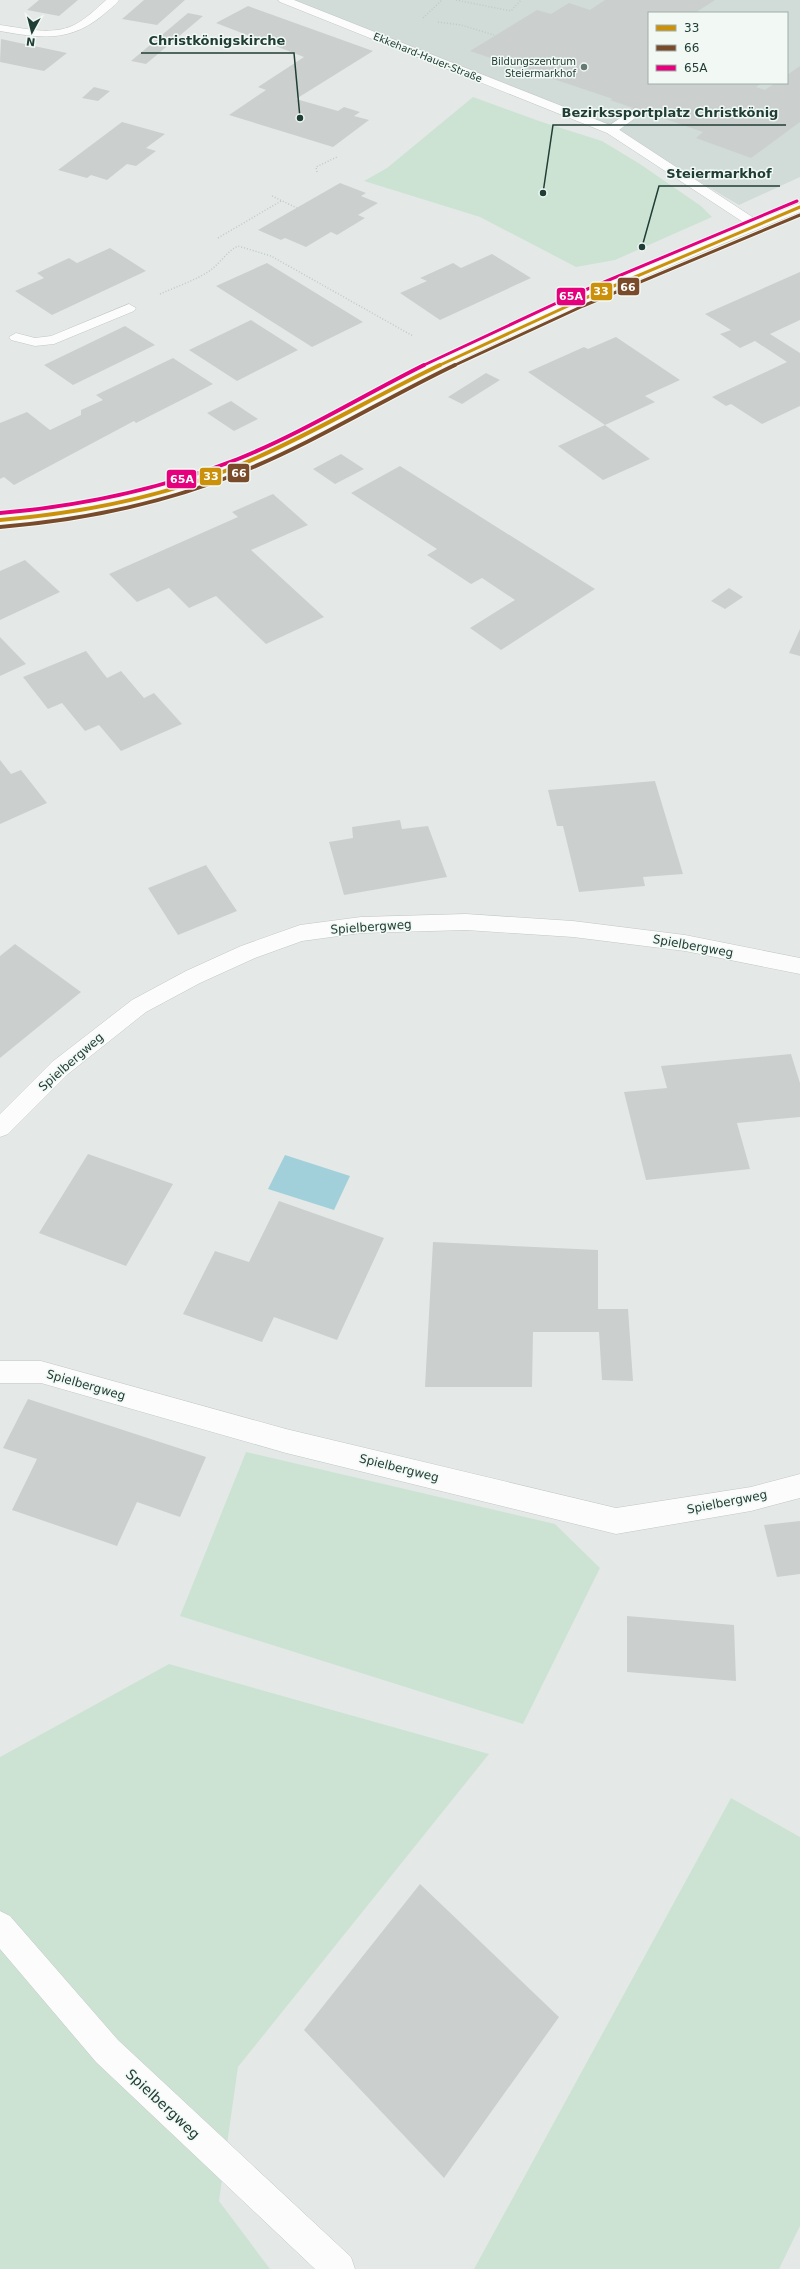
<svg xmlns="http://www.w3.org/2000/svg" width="800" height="2269" viewBox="0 0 800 2269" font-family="'DejaVu Sans',sans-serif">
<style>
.built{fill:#d1dbd7;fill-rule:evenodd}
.green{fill:#cce3d4}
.water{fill:#a2d0da}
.building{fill:#cbd0ce}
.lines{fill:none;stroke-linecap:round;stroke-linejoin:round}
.service-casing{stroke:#c1c6c4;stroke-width:1}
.minor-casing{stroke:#c1c6c4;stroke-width:1}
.path{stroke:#c0cac6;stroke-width:1.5;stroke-dasharray:1 2;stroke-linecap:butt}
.service{fill:#fbfcfb;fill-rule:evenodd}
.minor{fill:#fbfcfb;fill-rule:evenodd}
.bus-1-far1-casing{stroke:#f2f9f5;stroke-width:5}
.bus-1-casing{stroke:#f2f9f5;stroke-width:6}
.bus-2-far1-casing{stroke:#f2f9f5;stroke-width:5}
.bus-2-casing{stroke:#f2f9f5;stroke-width:6}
.bus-3-far1-casing{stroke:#f2f9f5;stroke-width:5}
.bus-3-casing{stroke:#f2f9f5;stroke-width:6}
.bus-1-far1{stroke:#cc910b;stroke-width:3}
.bus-1{stroke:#cc910b;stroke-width:4}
.bus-2-far1{stroke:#7a4b2a;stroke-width:3}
.bus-2{stroke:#7a4b2a;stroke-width:4}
.bus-3-far1{stroke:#e5007d;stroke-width:3}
.bus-3{stroke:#e5007d;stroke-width:4}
.poi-dot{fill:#657a74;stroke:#f2f9f5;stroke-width:1.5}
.labels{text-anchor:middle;stroke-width:3;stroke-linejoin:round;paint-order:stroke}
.far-street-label{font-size:10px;fill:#203e36;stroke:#f2f9f5}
.far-poi-label{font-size:10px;fill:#203e36;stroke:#f2f9f5;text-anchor:end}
.street-label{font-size:12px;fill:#203e36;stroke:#f2f9f5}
.near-street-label{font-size:14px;fill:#203e36;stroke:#f2f9f5}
.leader{fill:none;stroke:#203e36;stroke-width:1.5}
.callout-dot{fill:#203e36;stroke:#f2f9f5;stroke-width:1.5}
.callout-label{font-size:13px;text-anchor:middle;font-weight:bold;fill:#203e36;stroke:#f2f9f5;stroke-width:3;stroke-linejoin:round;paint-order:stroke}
.line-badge{stroke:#f2f9f5;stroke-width:1.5}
.badge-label{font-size:11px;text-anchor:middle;font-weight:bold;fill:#fff}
</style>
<rect width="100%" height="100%" fill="#e4e9e7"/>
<path class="built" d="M284,0H800V177L739,205L611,130ZM649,13H787V83H649Z"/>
<path class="green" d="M473,97L542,122L602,141L640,164L701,206L712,217L615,260L576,267L480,217L364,181L387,168Z
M246,1452L555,1524L600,1568L523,1724L180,1616Z
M169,1664L489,1754L238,2067L219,2201L270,2269H0V1757Z
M731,1798L800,1837V2226L779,2269H474Z"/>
<path class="water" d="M285,1155L350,1176L334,1210L268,1189Z"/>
<path class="building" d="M39,0H78L59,16L27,10Z
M144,0H185L157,25L122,19Z
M605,0H715L695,13H649V43L647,45H649V83H762L756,87L765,90L775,83H787V75L800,66V122L751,158L696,138L703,132L610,100L613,99L470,51L537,10L551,14L569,3L590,10Z
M248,6L373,51L296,99L338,111L344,107L360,112L354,116L369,120L333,147L229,115L266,90L258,87L304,57L216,23Z
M188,13L203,16L146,64L131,61Z
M1,39L67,53L44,71L0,62Z
M94,87L110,91L98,101L82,98Z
M122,122L165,134L146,148L156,151L136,166L127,164L107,180L91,175L87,178L58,170Z
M340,183L366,193L361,196L378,203L358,215L365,218L337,235L331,232L306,247L285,238L281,240L258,230Z
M110,248L146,271L52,315L15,291L44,278L37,273L69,258L77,263Z
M492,254L531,278L440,320L400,293L427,281L420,278L453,263L461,268Z
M267,263L363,322L312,347L216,286Z
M800,272V320L770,334L800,353V406L762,424L731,404L726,406L712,397L787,362L755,341L740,348L720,334L731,330L705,314Z
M251,320L298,350L237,381L189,350Z
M125,326L155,345L73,385L44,365Z
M616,337L680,380L645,396L655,402L605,425L650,459L603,480L558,446L605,425L528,372L584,347L588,349Z
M173,358L213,384L136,423L134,421L14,485L4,477L0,479V423L27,412L50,430L81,415V410L103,400L96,395Z
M486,373L500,380L462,404L448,397Z
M231,401L258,419L234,431L207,413Z
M341,454L364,469L335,484L313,469Z
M400,466L595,589L501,650L470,628L515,600L482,578L471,584L427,555L437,549L351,493Z
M273,494L308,525L251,550L324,617L266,644L216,596L189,608L169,588L137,602L109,574L238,517L232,512Z
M25,560L60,592L0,620V571Z
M729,588L743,597L725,609L711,601Z
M800,629V656L789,653Z
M0,637L26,664L0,676Z
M86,651L107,678L121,671L144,698L154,693L182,724L121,751L99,725L85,731L62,703L48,709L23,677Z
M0,760L11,774L21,770L47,803L0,824Z
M655,781L683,874L643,877L645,886L579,892L563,826H557L548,790Z
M400,820L402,829L428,826L447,877L344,895L329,842L353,838L352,827Z
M206,865L237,911L178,935L148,888Z
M15,944L81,992L0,1058V956Z
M791,1054L800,1083V1117L737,1123L750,1169L646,1180L624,1092L667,1088L661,1066Z
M88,1154L173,1184L126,1266L39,1233Z
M279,1201L384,1238L337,1340L274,1317L262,1342L183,1314L215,1251L249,1262Z
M433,1242L598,1250V1309H628L633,1381L602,1380L599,1332H533L532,1387H425Z
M28,1399L206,1457L180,1517L137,1502L117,1546L12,1510L37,1459L3,1448Z
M800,1521V1574L777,1577L764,1525Z
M627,1616L734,1625L736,1681L627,1672Z
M420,1884L559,2017L444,2178L304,2030Z"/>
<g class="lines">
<defs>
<path id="service" d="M106,0H119C115,6 108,10 103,15C69,43 40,38 0,31V25C23,28 52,36 74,25C86,19 96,9 106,0Z
M635,108L639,109L641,112L639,115L615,133H607L605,130L607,127Z
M129,304L136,308L134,311L54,344L35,346L11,340L9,337L16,333L35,338L51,336Z"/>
<path id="minor" d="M278,0H294L615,127L757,220L800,203V212C685,259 570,308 458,361C396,390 338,427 276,455C190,494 95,519 0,525V515C91,509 182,486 266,448C322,423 375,390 431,363C534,313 640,268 746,224L607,133L280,2Z
M466,914L573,921L685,935L800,958V974L685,951L573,937L466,930L361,933L302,941L255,958L200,983L146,1012L68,1074L8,1134L0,1137V1114L52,1062L132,1000L186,971L241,946L300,925L361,917Z
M0,1361H41L286,1429L616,1508L751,1487L800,1474V1498L751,1511L616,1534L286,1453L41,1383H0Z
M0,1911L10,1916L118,2040L351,2257L355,2269H315L96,2062L0,1949Z"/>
</defs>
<use href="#service" class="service-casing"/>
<use href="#minor" class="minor-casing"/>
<path class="path" d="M456,0L511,11L521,0
M423,18L442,0
M438,22L461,25L494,35
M317,172L316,167L337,157
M272,196L297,208
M218,238L281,201
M160,294C176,287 193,281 208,272C220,264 226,252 238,246L271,256L413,336"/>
<use href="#service" class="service"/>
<use href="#minor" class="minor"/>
<defs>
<path id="bus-1-far1" d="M438,366L583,299L800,207"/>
<path id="bus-1" d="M0,520C82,513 164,497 240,465C309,436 373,397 440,365"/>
<path id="bus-2-far1" d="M453,366L583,306L800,215"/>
<path id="bus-2" d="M0,527C84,520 166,503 244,471C317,441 384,399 455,365"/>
<path id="bus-3-far1" d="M422,366L578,293L797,201"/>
<path id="bus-3" d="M0,513C82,506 161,489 238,459C302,433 362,396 424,365"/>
</defs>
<use href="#bus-1-far1" class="bus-1-far1-casing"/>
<use href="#bus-1" class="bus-1-casing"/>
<use href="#bus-2-far1" class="bus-2-far1-casing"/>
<use href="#bus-2" class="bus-2-casing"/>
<use href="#bus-3-far1" class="bus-3-far1-casing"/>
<use href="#bus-3" class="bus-3-casing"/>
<use href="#bus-1-far1" class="bus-1-far1"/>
<use href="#bus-1" class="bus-1"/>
<use href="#bus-2-far1" class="bus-2-far1"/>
<use href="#bus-2" class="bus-2"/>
<use href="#bus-3-far1" class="bus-3-far1"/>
<use href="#bus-3" class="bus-3"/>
</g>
<circle class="poi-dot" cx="584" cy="67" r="4"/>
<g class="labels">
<g class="far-street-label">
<text transform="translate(428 57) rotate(22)" y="4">Ekkehard-Hauer-Straße</text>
</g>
<g class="far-poi-label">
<text x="576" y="65">Bildungszentrum<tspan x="576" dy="12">Steiermarkhof</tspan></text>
</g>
<g class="street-label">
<text transform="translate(371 927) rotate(-4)" y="4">Spielbergweg</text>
<text transform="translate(693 946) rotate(10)" y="4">Spielbergweg</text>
<text transform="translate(71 1062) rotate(-41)" y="4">Spielbergweg</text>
<text transform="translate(86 1385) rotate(16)" y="4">Spielbergweg</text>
<text transform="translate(399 1468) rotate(14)" y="4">Spielbergweg</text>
<text transform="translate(727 1502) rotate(-11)" y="4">Spielbergweg</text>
</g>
<g class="near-street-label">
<text transform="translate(163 2104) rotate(43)" y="5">Spielbergweg</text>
</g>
</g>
<path class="leader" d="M300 118L294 53H141M543 193L553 125H786M642 247L659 186H780"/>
<g class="callout-dot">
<circle cx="300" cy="118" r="4"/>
<circle cx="543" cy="193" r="4"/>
<circle cx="642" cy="247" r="4"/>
</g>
<g class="callout-label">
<text x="217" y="45">Christkönigskirche</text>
<text x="670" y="117">Bezirkssportplatz Christkönig</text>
<text x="719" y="178">Steiermarkhof</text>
</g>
<g class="line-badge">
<rect x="617" y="277" width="23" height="19" rx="4" fill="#7a4b2a"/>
<rect x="590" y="282" width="23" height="19" rx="4" fill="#cc910b"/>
<rect x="556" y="287" width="30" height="19" rx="4" fill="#e5007d"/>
<rect x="227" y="463" width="23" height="20" rx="4" fill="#7a4b2a"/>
<rect x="199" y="467" width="23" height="19" rx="4" fill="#cc910b"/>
<rect x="166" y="469" width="31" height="20" rx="4" fill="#e5007d"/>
</g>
<g class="badge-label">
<text x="628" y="291">66</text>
<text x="601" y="295">33</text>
<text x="571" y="300">65A</text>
<text x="239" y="477">66</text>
<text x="211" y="480">33</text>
<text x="182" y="483">65A</text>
</g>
<rect x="648" y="12" width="140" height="72" fill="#f2f9f5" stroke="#9eaea9"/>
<rect x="656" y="25" width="20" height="6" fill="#cc910b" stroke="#9eaea9"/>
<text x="684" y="32" font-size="12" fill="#203e36">33</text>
<rect x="656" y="45" width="20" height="6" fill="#7a4b2a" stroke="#9eaea9"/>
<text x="684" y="52" font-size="12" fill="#203e36">66</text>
<rect x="656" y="65" width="20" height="6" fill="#e5007d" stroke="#9eaea9"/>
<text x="684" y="72" font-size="12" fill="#203e36">65A</text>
<g transform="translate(32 32) rotate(187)" stroke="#f2f9f5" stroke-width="3" paint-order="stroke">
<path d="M0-3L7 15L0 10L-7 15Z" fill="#203e36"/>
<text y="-6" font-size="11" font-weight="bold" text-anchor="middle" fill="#203e36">N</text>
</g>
</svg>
